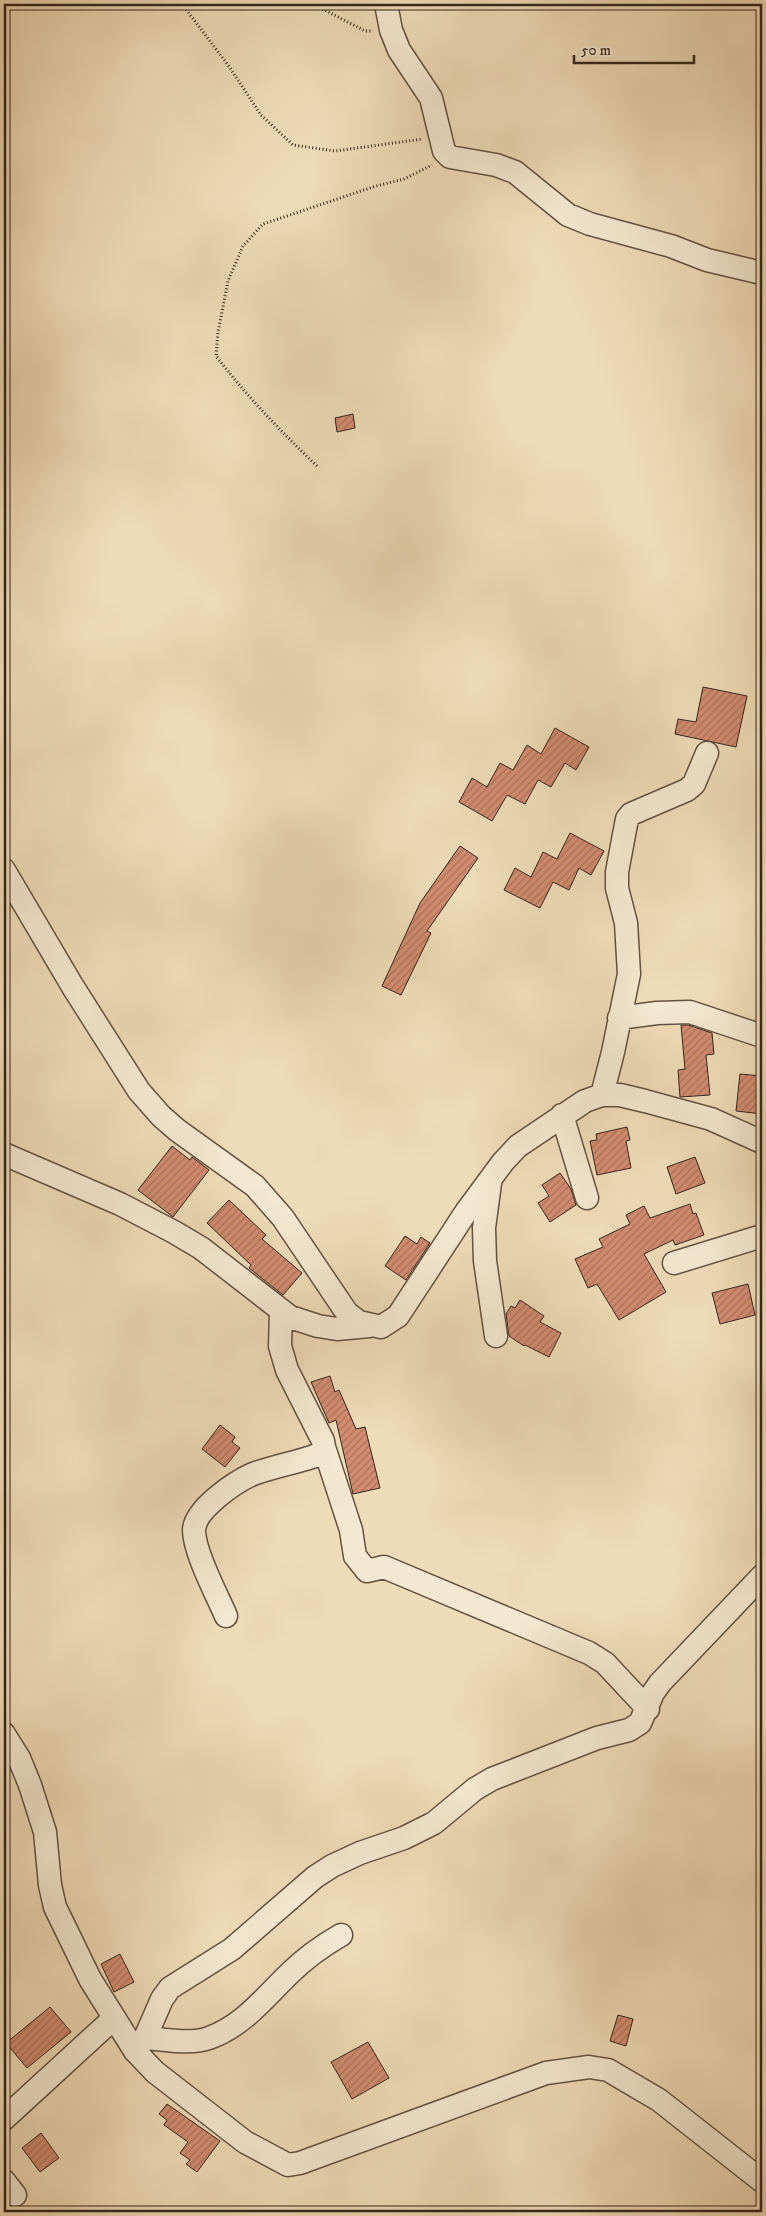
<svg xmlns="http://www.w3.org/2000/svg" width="766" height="2216" viewBox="0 0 766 2216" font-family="'IM FELL DW Pica',serif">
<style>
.building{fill:url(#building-hatch);stroke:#342519}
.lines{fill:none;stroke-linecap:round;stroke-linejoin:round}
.minor-casing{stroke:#625240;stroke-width:25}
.path{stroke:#342519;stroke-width:3;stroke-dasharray:1 2.5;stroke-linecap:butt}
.minor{stroke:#f4e8d0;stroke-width:22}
</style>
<defs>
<pattern id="building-hatch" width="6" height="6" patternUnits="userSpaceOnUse" patternTransform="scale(1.25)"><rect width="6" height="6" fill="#d28c71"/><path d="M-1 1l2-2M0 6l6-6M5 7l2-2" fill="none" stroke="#ab725c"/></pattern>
</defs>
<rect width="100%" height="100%" fill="#eedbb7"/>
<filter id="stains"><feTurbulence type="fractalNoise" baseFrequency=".004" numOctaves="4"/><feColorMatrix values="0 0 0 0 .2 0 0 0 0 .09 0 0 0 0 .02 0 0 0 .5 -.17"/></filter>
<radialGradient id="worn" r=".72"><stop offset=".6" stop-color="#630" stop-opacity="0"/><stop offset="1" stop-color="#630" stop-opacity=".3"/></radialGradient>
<path class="building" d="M353,414L355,428L337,432L335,418Z
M703,687L747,696L736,747L675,734L678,719L696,722Z
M555,728L589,747L576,770L565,763L551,787L538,780L525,804L507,795L492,821L459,802L472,778L487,787L500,763L513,770L527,745L541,754Z
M570,833L604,851L591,875L579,868L569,890L553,882L540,908L504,890L515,868L531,877L543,852L557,859Z
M460,846L478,858L427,931L431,933L401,995L382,986L420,903Z
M681,1025H688L712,1033L714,1054L706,1055L710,1095L680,1097L678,1070L685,1069Z
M740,1074L762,1076V1114L736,1111Z
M627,1127L630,1140L626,1141L631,1168L597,1175L590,1141L597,1140L596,1134Z
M172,1146L190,1160L192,1157L209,1170L173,1217L138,1190Z
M695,1157L705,1183L676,1194L667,1167Z
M560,1173L571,1189L576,1205L550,1222L538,1203L549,1196L542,1185Z
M229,1200L266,1235L262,1239L302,1273L283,1295L249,1268L251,1265L207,1223Z
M690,1204L693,1214L696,1213L704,1235L675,1245L673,1240L644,1254L666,1292L619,1320L597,1284L588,1288L575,1259L603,1247L599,1239L630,1224L626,1215L644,1206L650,1218Z
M405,1236L417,1244L421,1237L430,1243L406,1280L385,1266Z
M748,1284L755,1315L720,1324L712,1293Z
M520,1300L544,1316L540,1322L561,1333L549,1357L525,1345L524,1346L509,1336L506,1314L511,1306L515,1308Z
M330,1376L335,1392L339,1390L356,1429L365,1427L380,1488L353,1494L336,1420L329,1423L311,1382Z
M220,1425L235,1437L232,1442L240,1448L225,1467L202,1449Z
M120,1954L134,1982L114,1992L101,1964Z
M50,2007L71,2032L27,2068L6,2043Z
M618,2015L633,2019L626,2046L610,2041Z
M368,2042L389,2078L352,2099L331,2062Z
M167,2104L220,2141L197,2172L186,2164L190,2160L180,2153L188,2142L164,2125L167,2120L159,2114Z
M41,2133L59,2158L40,2172L22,2148Z"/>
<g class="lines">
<defs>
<path id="minor" d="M386,4L391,30L399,50L431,98L444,151L450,157L496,165L515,172L568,215L590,224L671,246L707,260L762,273
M4,870L73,987L139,1091L161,1116L177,1130L255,1186L283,1218L347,1313L359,1322L381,1327L398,1316L466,1212L503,1162L518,1146L585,1101L602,1095H620L645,1101L711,1119L762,1142
M619,1018L657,1013L690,1012L762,1036
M602,1095L613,1052L629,974L626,923L617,888V872L627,819L631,814L687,790L694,784L707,753
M562,1115L587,1198
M4,1154L120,1204L174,1232L201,1248L290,1317L318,1326L337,1329L369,1326
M490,1183L484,1228L485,1261L496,1336
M674,1263L762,1236
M324,1447L351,1530L355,1556L367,1571L384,1567L589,1653L605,1663L648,1709
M226,1616C217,1595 194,1552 194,1530C195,1509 235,1482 253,1474C272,1467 293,1463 312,1457L321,1453L324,1447L323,1441L287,1370L280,1346L281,1311
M4,1734L19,1758L30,1785L45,1832L50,1885L55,1907L90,1979L135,2051L155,2072L245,2142L288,2165L300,2163L546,2073L589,2067L608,2070L659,2100L762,2181
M145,2038C164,2039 190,2045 209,2038C243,2026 265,1997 289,1974C305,1958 322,1946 341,1935
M135,2051L145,2038L162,1999L170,1988L232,1949L315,1877L332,1866L360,1853L404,1838L434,1823L475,1789L492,1779L597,1738L629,1730L640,1723L653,1693L660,1683L762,1576
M4,2119L113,2019
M4,2181L15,2195"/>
</defs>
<use href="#minor" class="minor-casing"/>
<path class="path" d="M182,4L228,65L261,115L293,145L335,151L423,139
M313,4L365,31H373
M317,466C280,431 247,396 216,356L218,332L228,281L243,246L263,224L376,186L404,179L432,165"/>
<use href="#minor" class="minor"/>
</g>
<rect width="766" height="2216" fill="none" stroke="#eedbb7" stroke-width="20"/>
<rect x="5" y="5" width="756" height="2206" fill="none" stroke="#342519" stroke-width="2.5"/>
<rect x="10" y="10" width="746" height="2196" fill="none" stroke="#342519"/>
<path d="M574 55v8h120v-8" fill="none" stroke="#342519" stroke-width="2.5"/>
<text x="581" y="55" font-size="15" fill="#342519" stroke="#f4e8d0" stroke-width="4" paint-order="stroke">50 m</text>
<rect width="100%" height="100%" filter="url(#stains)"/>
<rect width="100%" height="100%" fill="url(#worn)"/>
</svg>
